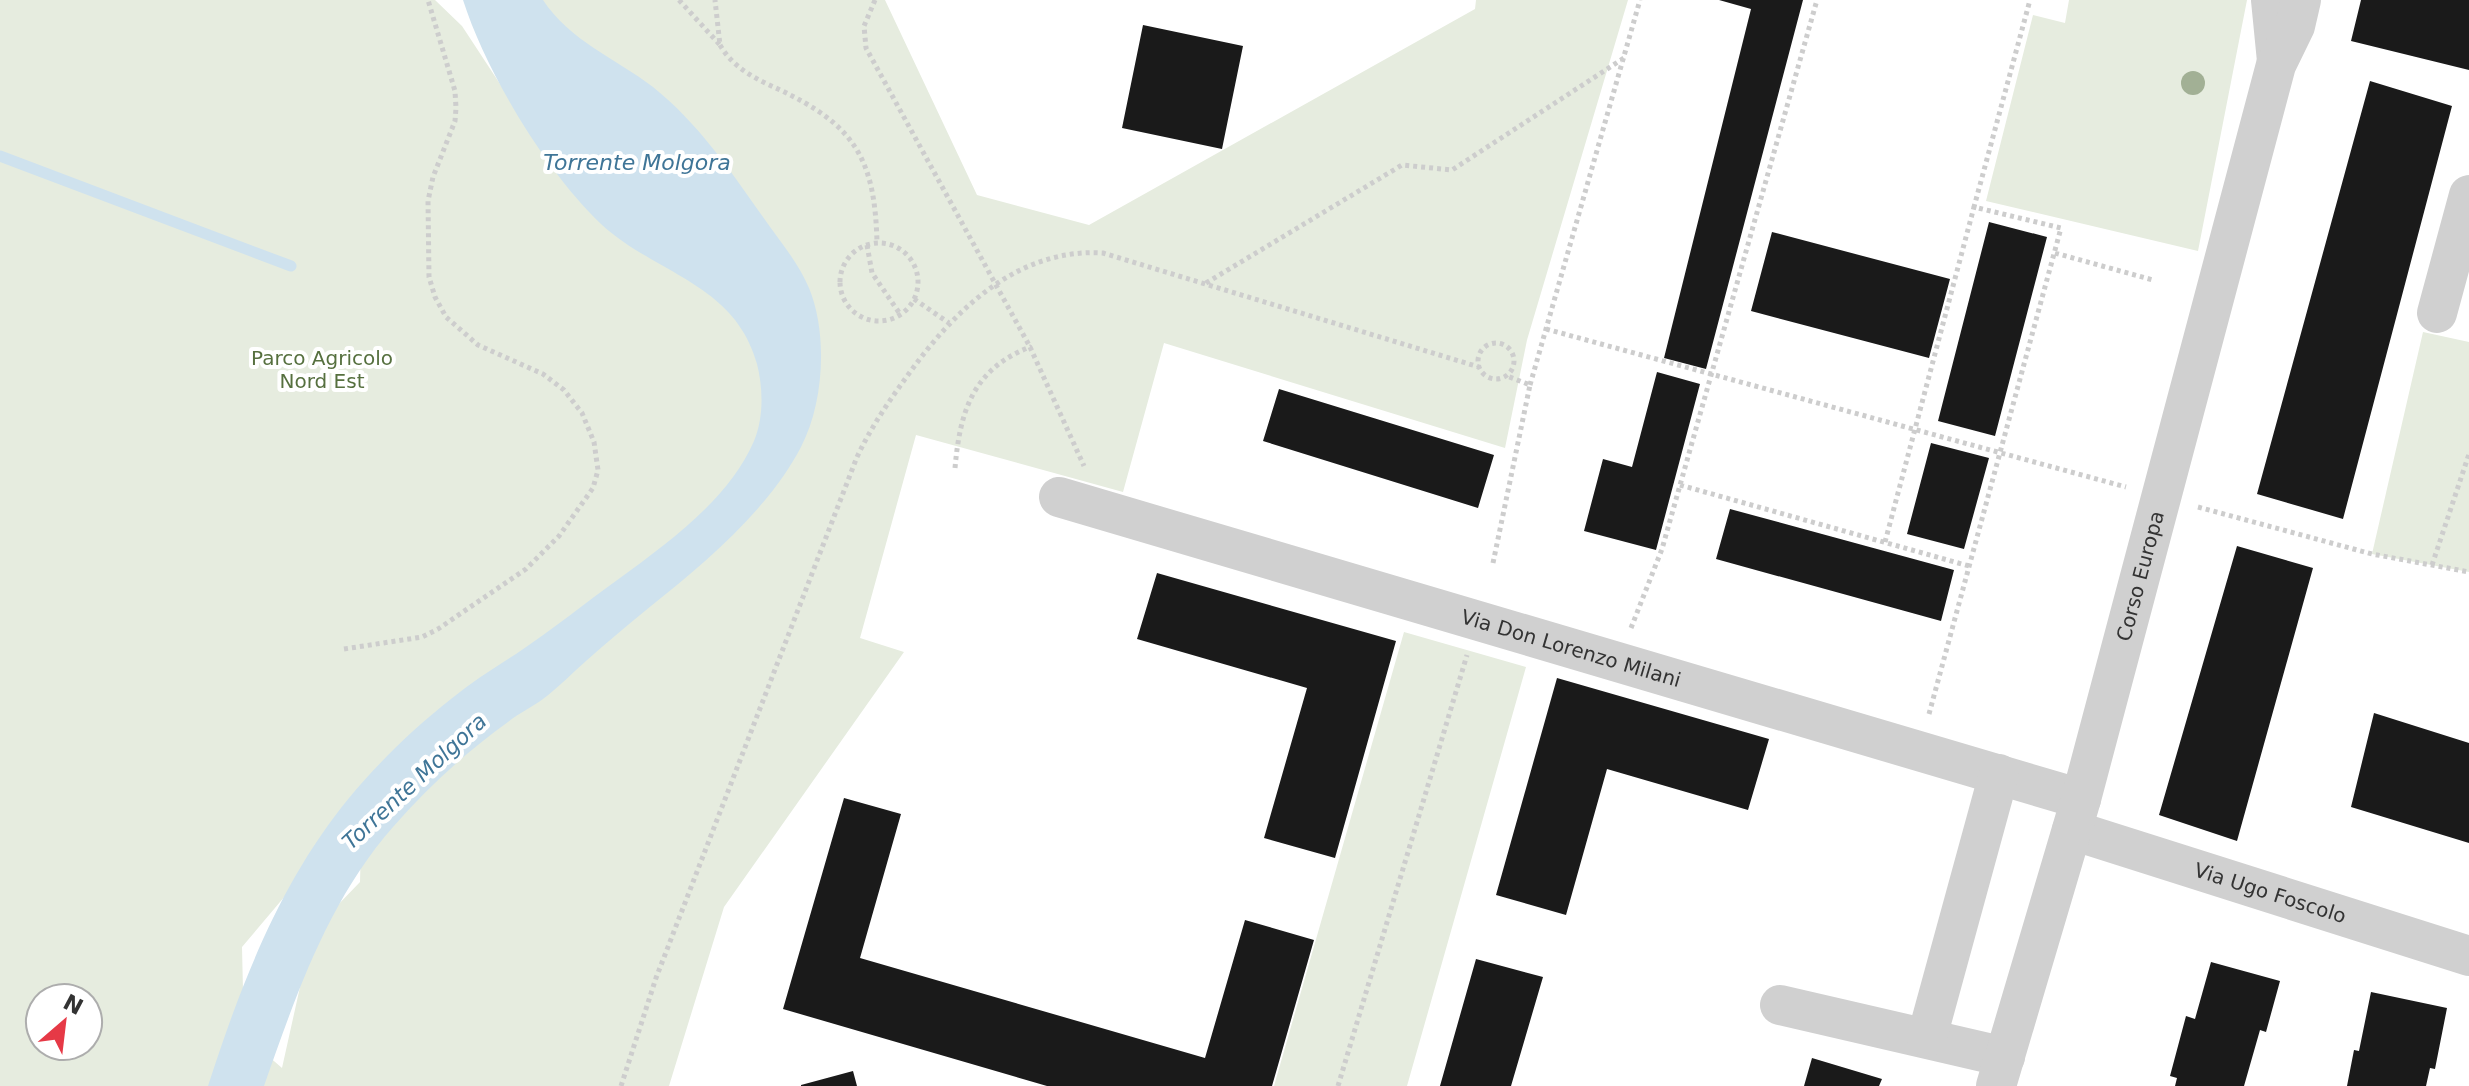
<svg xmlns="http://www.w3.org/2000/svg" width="2469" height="1086" viewBox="0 0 2469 1086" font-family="'DejaVu Sans',sans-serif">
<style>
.green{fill:#e6ecdf;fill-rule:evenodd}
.water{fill:#cfe2ee}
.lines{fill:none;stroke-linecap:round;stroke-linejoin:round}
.stream{stroke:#cfe2ee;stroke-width:11}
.building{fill:#1a1a1a}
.path{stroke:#cdcdcd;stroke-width:5;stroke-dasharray:4 4;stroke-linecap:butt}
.minor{stroke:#d0d0d0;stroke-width:40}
.tree{fill:#a2b095}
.labels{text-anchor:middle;stroke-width:8;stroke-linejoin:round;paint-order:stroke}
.park-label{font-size:20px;fill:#56703f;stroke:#fff}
.street-label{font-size:20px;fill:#333;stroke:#fff}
.water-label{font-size:22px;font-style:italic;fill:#3f7597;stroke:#fff}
</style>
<rect width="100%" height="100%" fill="#fff"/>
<path class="green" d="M0,0H435L462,26L504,90L562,109L484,0H885L977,195L1089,225L1475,9L1476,0H1628L1527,340L1505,448L1164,343L1123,492L916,435L860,638L904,652L724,907L669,1086H0ZM362,805L360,882L333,910L304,969L282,1068L244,1035L242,947ZM40,998H88V1046H40Z
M2069,0H2247L2198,251L1986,201L2033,15L2065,23Z
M2423,332L2469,342V572L2372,554Z
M1404,632L1526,667L1407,1086H1274Z"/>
<path class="water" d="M463,0H543C570,41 615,58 653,87C698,123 730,170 763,217C779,240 798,262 809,288C828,334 824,403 801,447C768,510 706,562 651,606C629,624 607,642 586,661C572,673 558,688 543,699C532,707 519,713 508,722C465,753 427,788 393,827C328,901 296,995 264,1086H208C241,984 280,882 349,798C379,762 414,728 451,699C472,682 494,668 516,654C552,630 585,603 620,578C669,542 729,499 754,441C764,417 763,388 757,364C735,283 655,274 601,224C546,172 486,72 463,0Z"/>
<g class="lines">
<path class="stream" d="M0,156L291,266"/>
</g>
<path class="building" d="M1719,0H1803L1706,369L1664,358L1751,9Z
M2361,0H2469V70L2351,41Z
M1143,25L1243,46L1222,149L1122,128Z
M2370,81L2452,106L2343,519L2257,494Z
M1989,222L2047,237L1995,436L1938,421Z
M1772,232L1950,279L1929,358L1751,311Z
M1657,372L1700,384L1656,550L1584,531L1603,459L1632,467Z
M1279,389L1494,455L1478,508L1263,441Z
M1931,443L1989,458L1964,549L1907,534Z
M1730,509L1954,570L1941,621L1716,559Z
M2237,546L2313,568L2237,841L2159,815Z
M1157,573L1396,641L1335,858L1264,838L1307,688L1137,639Z
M1557,678L1769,739L1748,810L1607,769L1566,915L1496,895Z
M2374,713L2469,743V843L2351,807Z
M844,798L901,814L860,958L1205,1058L1245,920L1314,940L1272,1086H1047L783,1009Z
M1476,959L1543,977L1511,1086H1440Z
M2211,962L2280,981L2266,1032L2260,1030L2244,1086H2175L2177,1078L2170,1076L2186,1016L2195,1019Z
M2371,992L2447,1008L2435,1069L2430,1068L2426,1086H2347L2354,1050L2359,1051Z
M1812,1058L1882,1079L1879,1086H1804Z
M853,1071L857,1086H801V1085Z"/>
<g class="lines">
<path class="path" d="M679,0L720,45L715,0
M875,0L864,26L866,48L1030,347
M720,45C733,68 756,79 778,89C855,125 875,159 877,243
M840 282a39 39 0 1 1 78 0a39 39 0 1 1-78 0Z
M867,245L872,273L900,314
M2055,253L2153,280
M1206,283L1402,165L1452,170L1624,58
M914,299L949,323
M1546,329L2126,487
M1478 361a18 18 0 1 1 36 0a18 18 0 1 1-36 0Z
M1530,385L1640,0
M955,468C960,411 973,369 1030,347L1084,466
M1680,485L1969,566
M2198,507L2372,554L2469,572
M1885,542L1974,207
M1493,563L1530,385L1507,376
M2432,565L2469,454
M1631,628L1662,549L1817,0
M344,649L422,637L438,629L526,569L559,536L593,488L598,470L594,442L582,413L564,390L543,374L478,345L446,317L435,297L429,277L428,201L433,177L455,121L456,108L455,91L428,0
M1929,714L2061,228L1974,207L2030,0
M621,1086L656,978L857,457C873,423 894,394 916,364C961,304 1022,248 1103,253L1479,367
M1338,1086L1467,655"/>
<g class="minor">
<path d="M2271,0L2277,61"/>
<path d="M2437,313L2469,195"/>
<path id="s1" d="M1059,497L2081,799"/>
<path id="s2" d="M2072,830L2469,956"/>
<path d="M1780,1005L2005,1057"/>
<path d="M1927,1037L1999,774"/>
<path id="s3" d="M1996,1086L2081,799L2276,65L2295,26L2301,0"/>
</g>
</g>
<circle class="tree" cx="2193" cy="83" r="12"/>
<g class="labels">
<g class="park-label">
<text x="322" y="365">Parco Agricolo<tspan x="322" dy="23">Nord Est</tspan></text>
</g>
<g class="street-label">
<text dy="7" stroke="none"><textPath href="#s3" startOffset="530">Corso Europa</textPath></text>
<text dy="7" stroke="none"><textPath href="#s1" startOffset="534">Via Don Lorenzo Milani</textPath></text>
<text dy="7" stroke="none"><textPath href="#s2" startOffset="208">Via Ugo Foscolo</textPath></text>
</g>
<g class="water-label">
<text x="637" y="170">Torrente Molgora</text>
<text transform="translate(414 781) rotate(-43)" y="8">Torrente Molgora</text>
</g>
</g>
<g transform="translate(64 1022) rotate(28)"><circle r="38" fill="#ffffff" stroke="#adadad" stroke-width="2"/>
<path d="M0-6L14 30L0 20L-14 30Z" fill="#e63946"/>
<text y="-12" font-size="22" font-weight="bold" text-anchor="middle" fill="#333333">N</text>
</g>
</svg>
